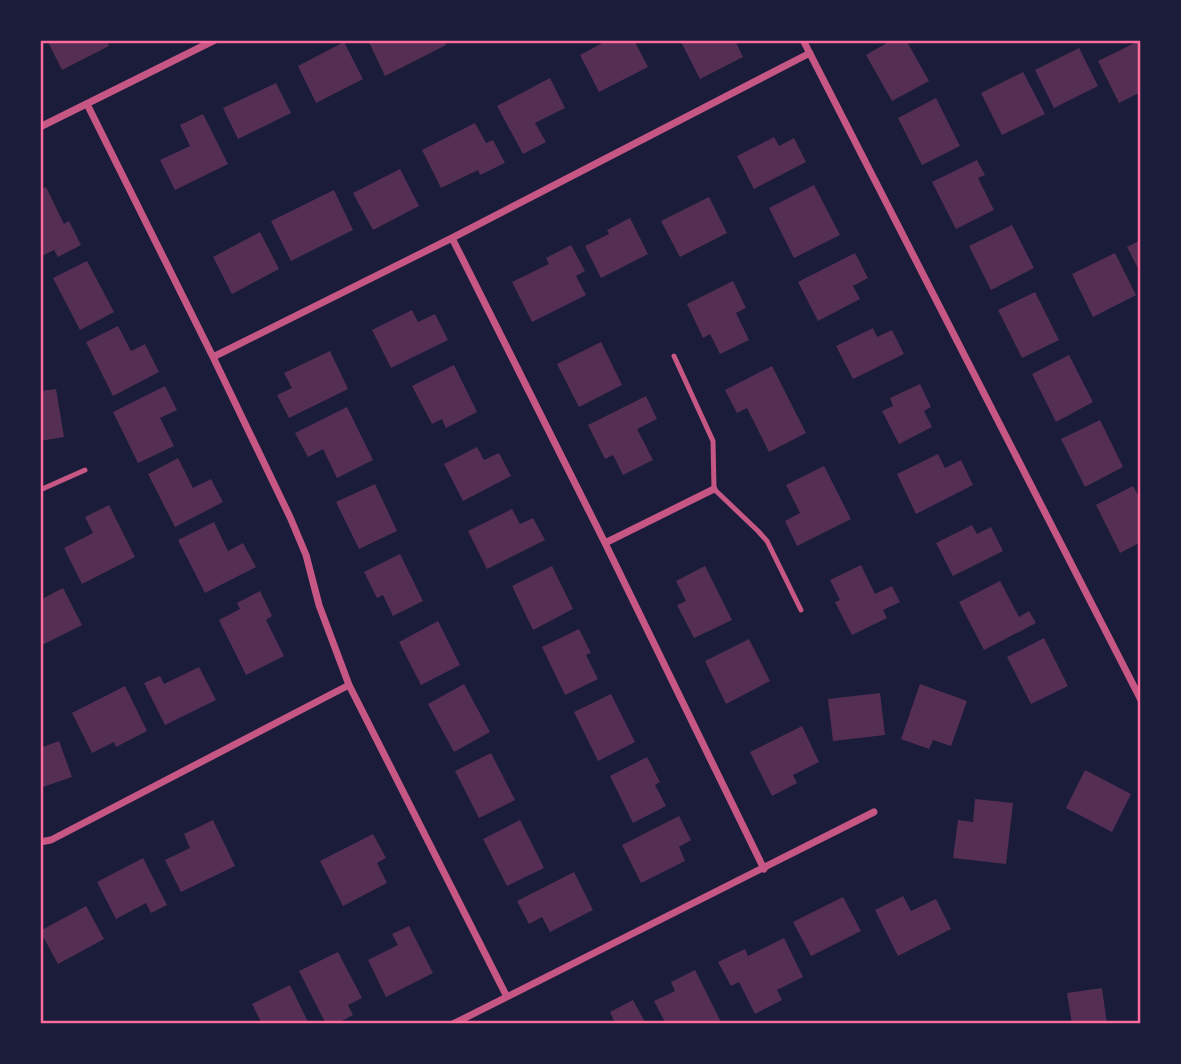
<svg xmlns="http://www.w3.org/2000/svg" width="1181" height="1064" viewBox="0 0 1181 1064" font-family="'Crimson Pro',serif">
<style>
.building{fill:#542f53}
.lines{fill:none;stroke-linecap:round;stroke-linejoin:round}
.service{stroke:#c65784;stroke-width:5}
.minor{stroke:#c65784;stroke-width:7}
.neatline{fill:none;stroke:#ff6b9d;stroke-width:2.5}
</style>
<rect width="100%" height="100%" fill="#1b1b3a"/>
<path class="building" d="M47,40H106L109,46L62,70Z
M368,40H444L446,45L385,76Z
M608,40H634L648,67L599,92L580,55Z
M680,40H735L743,57L700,79Z
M892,40H906L929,81L892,101L866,55Z
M1141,40V92L1119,103L1098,61Z
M344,42L363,79L316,103L298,66Z
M1079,48L1098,86L1054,108L1035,70Z
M1023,72L1045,114L1002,135L981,93Z
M550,78L565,108L535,123L546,142L523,154L497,106Z
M276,83L291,113L238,139L223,108Z
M936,98L960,146L922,165L898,118Z
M203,114L228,164L175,190L160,160L190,146L180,125Z
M475,123L486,143L493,140L505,163L480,175L478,170L441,188L422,150Z
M774,137L779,146L794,138L806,162L754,189L737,156Z
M977,160L985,175L978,178L994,210L956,229L932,182Z
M400,169L419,206L373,230L353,193Z
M814,185L840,235L794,258L769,208Z
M46,187L64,224L69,221L81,245L58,257L54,250L40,257V189Z
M334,190L353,230L291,261L271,221Z
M709,197L727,233L680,257L661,221Z
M630,218L648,254L601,278L585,246L609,234L607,230Z
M1012,225L1034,268L991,290L969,246Z
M260,232L279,269L232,294L213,257Z
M1141,240V274L1127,247Z
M571,245L585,271L576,276L586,295L532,322L512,282L549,264L546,258Z
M855,253L868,278L853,286L860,299L818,321L798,282Z
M1115,253L1136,295L1093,317L1072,274Z
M87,261L114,312L80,330L53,278Z
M733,281L746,308L736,313L749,340L720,354L710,334L703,338L687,304Z
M1035,292L1059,340L1022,358L998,310Z
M412,310L418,322L435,314L448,340L391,368L372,330Z
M118,326L131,351L145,344L159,372L113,396L86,342Z
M873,328L877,337L892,330L904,354L853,379L836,346Z
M601,342L622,385L579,407L557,364Z
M330,351L348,389L289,418L277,395L292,388L284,373Z
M1069,355L1093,402L1056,422L1032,374Z
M454,365L477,412L446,428L442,419L432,424L412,386Z
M772,366L806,433L769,452L747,408L737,413L725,390Z
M920,384L931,407L924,411L932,427L899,444L882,411L893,406L890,398Z
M165,386L177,410L160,418L174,446L138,463L113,412Z
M56,389L64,437L40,441V391Z
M646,396L657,419L637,429L653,460L623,475L613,455L605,459L588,425Z
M347,407L373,460L337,478L323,449L308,457L295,433Z
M1100,420L1123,467L1085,487L1061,439Z
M477,447L484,460L499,453L511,476L463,501L444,464Z
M938,454L945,468L961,460L973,485L916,514L897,474Z
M178,458L193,488L211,479L223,502L175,527L148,474Z
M824,466L851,519L797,546L785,521L800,513L786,485Z
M375,484L397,531L359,549L336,502Z
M1133,486L1141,500V542L1120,553L1096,505Z
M109,505L135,557L82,584L64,548L93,533L85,517Z
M512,509L520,524L533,518L545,540L487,569L468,531Z
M214,522L228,551L243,543L256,567L205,593L178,540Z
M972,525L977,534L991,527L1003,551L953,576L936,543Z
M400,554L423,601L393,616L383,595L377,598L364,572Z
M861,565L875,594L892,586L900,602L883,610L887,618L852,635L835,602L840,600L830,580Z
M552,566L573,609L533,630L512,586Z
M705,566L732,620L694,638L677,605L686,601L676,581Z
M1000,581L1019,617L1029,611L1036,623L984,650L959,602Z
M63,588L82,625L40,646V600Z
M260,591L272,616L266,620L284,656L246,675L219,620L240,609L237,603Z
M438,621L460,665L421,685L399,642Z
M579,629L591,653L586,655L598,679L565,695L542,647Z
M1044,638L1068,686L1031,704L1007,657Z
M749,639L770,681L726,704L705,661Z
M199,667L216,700L165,725L144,683L160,676L164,684Z
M464,684L490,732L454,752L428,704Z
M920,684L967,701L951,746L933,740L929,749L901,739Z
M125,686L147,731L116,747L114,742L92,753L72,713Z
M880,693L885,735L833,741L828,699Z
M611,694L635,742L598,761L574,712Z
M802,726L819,762L793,775L797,783L772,796L750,752Z
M59,741L72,777L40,788V748Z
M491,753L515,800L479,818L455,771Z
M647,757L660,782L655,785L666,806L633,823L610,776Z
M1085,770L1131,794L1112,832L1066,808Z
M975,799L1013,803L1006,864L953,858L958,820L973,822Z
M679,816L691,840L679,847L685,861L641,883L622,845Z
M213,820L235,866L181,892L165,860L190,848L184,834Z
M520,820L544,868L507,886L483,839Z
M373,834L386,858L377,863L387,883L343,906L320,861Z
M143,858L167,905L151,913L146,903L116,919L97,882Z
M574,872L593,910L550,932L542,917L529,924L517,901Z
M903,896L911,911L936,899L951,929L898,956L875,910Z
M843,897L861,931L811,956L793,922Z
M86,906L104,939L58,964L40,931Z
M409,926L433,973L386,997L368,960L398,945L392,934Z
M784,938L803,977L777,990L782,1000L755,1014L739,982L731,986L718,962L745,949L748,956Z
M338,952L362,998L348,1005L353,1015L336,1024H326L299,971Z
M695,970L722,1024H666L654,1001L675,991L671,982Z
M290,985L309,1024H262L252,1004Z
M1102,988L1107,1024H1072L1067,993Z
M633,1000L646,1024H609L614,1021L610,1012Z"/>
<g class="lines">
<path class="service" d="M674,356L713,441L714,489L758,531L767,541L801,610
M40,490L85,470"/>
<path class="minor" d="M803,40L1141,700
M87,104L213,357L290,517L306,555L319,605L349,685L507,997
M40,127L215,40
M452,238L605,543L764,869
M213,357L452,238L810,53
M605,543L714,489
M40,842L51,840L349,685
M453,1024L874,812"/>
</g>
<rect width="1181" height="1064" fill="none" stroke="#1b1b3a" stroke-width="84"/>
<rect x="42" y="42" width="1097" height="980" class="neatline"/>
</svg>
